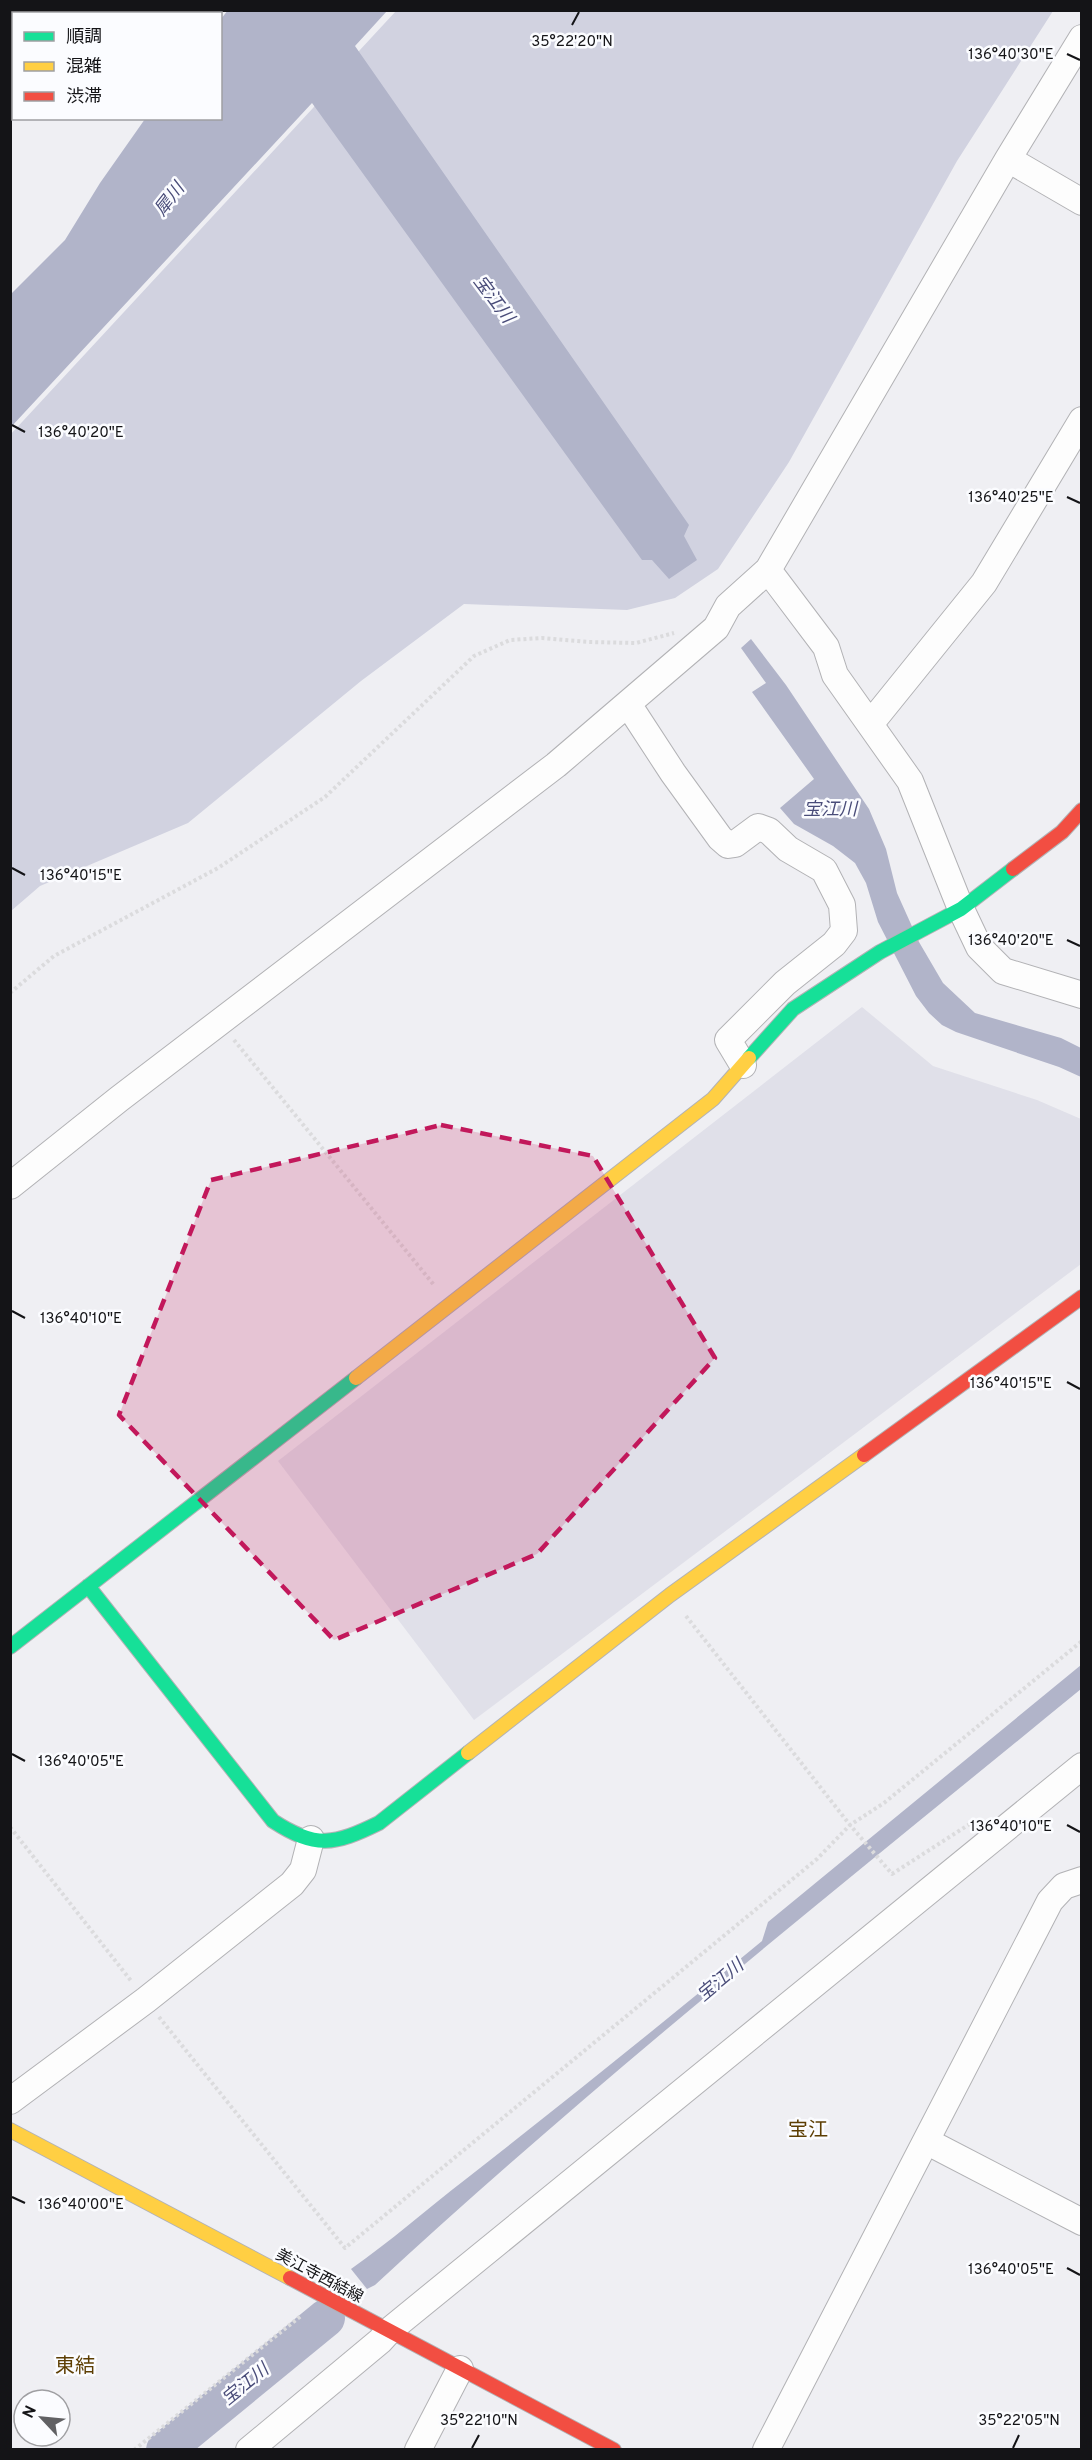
<svg xmlns="http://www.w3.org/2000/svg" width="1092" height="2460" viewBox="0 0 1092 2460" font-family="Overpass,'Noto Sans JP',sans-serif">
<style>
.built{fill:#e0e0e9}
.green{fill:#d1d2e0}
.water{fill:#b1b4c9}
.lines{fill:none;stroke-linecap:round;stroke-linejoin:round}
.river{stroke:#b1b4c9;stroke-width:38}
.street-casing{stroke:#b2b2b5;stroke-width:28}
.fast-casing{stroke:#b2b2b5;stroke-width:16}
.slow-casing{stroke:#b2b2b5;stroke-width:16}
.jam-casing{stroke:#b2b2b5;stroke-width:16}
.path{stroke:#dbdbdd;stroke-width:4;stroke-dasharray:3 3;stroke-linecap:butt}
.street{stroke:#fdfdfd;stroke-width:26}
.fast{stroke:#16e098;stroke-width:14}
.slow{stroke:#ffcf43;stroke-width:14}
.jam{stroke:#f24e42;stroke-width:14}
.marked{fill:#c2185b;fill-opacity:0.2;stroke:#c2185b;stroke-width:4.5;stroke-dasharray:12 8;stroke-linejoin:round}
.ticks{fill:none;stroke:#141417;stroke-width:2}
.labels{text-anchor:middle;stroke-width:5;stroke-linejoin:round;paint-order:stroke}
.street-label{font-size:16px;fill:#141417;stroke:#fbfcff}
.water-label{font-size:18px;font-style:italic;fill:#494c79;stroke:#fbfcff}
.quarter-label{font-size:20px;fill:#5d3e03;stroke:#fbfcff}
.ticks-label{font-size:15px;text-anchor:middle;fill:#141417;stroke:#fbfcff;stroke-width:5;stroke-linejoin:round;paint-order:stroke}
</style>
<rect width="100%" height="100%" fill="#efeff3"/>
<path class="built" d="M862,1007L933,1066L1037,1100L1081,1119V1264L474,1720L278,1461Z"/>
<path class="green" d="M396,11H1053L957,161L789,462L718,569L675,598L627,610L464,604L361,681L188,823L40,886L11,911L10,435L313,108L359,51Z"/>
<path class="water" d="M228,10L387,11L355,46L689,525L684,536L697,560L669,579L652,560H642L312,103L11,427V294L65,240L100,183L145,119L220,118L221,19Z
M751,639L786,685L869,809L886,849L897,893L919,942L943,983L975,1013L1061,1038L1081,1048V1077L1059,1067L956,1032L942,1025L929,1013L916,996L878,922L866,883L855,863L833,846L794,824L780,808L814,779L752,692L766,683L741,648Z
M1081,1665V1689C843,1884 601,2076 375,2285L367,2289L351,2269C391,2241 427,2209 466,2179C566,2101 664,2022 762,1941L768,1922Z"/>
<g class="lines">
<path class="river" d="M165,2450L326,2318"/>
<defs>
<path id="street" d="M1008,159L1082,202
M768,570L826,647L835,675L910,781L961,909L979,947L1003,971L1082,995
M628,704L673,773L720,838L728,845L735,844L758,827L769,831L788,849L824,870L842,905L844,931L834,944L785,983L728,1040L743,1065
M871,723L984,583L1082,420
M10,1186L119,1099L556,765L716,628L728,606L768,570L1008,159L1082,38
M10,2101L146,2000L292,1884L303,1870L311,1839
M926,2141L1082,2222
M249,2450L380,2341L390,2330L1082,1766
M418,2450L460,2369
M766,2450L1050,1901L1064,1886L1082,1880"/>
<path id="fast" d="M749,1058L793,1009L880,952L961,909L1013,869
M88,1586L273,1821C316,1849 334,1845 379,1823L468,1753
M10,1647L356,1378"/>
<path id="slow" d="M356,1378L713,1099L749,1058
M468,1753L670,1595L864,1455
M10,2130L290,2278"/>
<path id="jam" d="M1013,869L1062,832L1082,810
M864,1455L1082,1297
M290,2278L614,2450"/>
</defs>
<use href="#street" class="street-casing"/>
<use href="#fast" class="fast-casing"/>
<use href="#slow" class="slow-casing"/>
<use href="#jam" class="jam-casing"/>
<path class="path" d="M10,993L54,956L218,868L325,797L474,656L510,640L542,638L589,642L636,643L674,633
M234,1040L434,1285
M686,1616L850,1825L892,1874L976,1820
M10,1827L132,1982
M159,2017L345,2248L817,1859L850,1825L884,1803L1082,1641
M134,2450L302,2315"/>
<use href="#street" class="street"/>
<use href="#fast" class="fast"/>
<use href="#slow" class="slow"/>
<use href="#jam" class="jam"/>
</g>
<path class="marked" d="M441,1125L593,1156L715,1358L537,1554L334,1640L119,1415L211,1180Z"/>
<path class="ticks" d="M572,25L579,12M1067,54L1080,60M12,425L25,432M1067,497L1080,503M12,868L25,875M1067,940L1080,946M12,1311L25,1318M1067,1382L1080,1389M12,1754L25,1761M1067,1825L1080,1832M12,2197L25,2203M1067,2268L1080,2275M472,2448L479,2435M1013,2448L1019,2435"/>
<g class="labels">
<g class="street-label">
<text transform="translate(320 2275) rotate(28)" y="6">美江寺西結線</text>
</g>
<g class="water-label">
<text transform="translate(169 199) rotate(-52)" y="6">犀川</text>
<text transform="translate(494 299) rotate(53)" y="6">宝江川</text>
<text x="830" y="815">宝江川</text>
<text transform="translate(720 1980) rotate(-40)" y="6">宝江川</text>
<text transform="translate(245 2384) rotate(-39)" y="6">宝江川</text>
</g>
<g class="quarter-label">
<text x="808" y="2136">宝江</text>
<text x="75" y="2372">東結</text>
</g>
</g>
<g class="ticks-label">
<text x="572" y="46">35°22'20"N</text>
<text x="1011" y="59">136°40'30"E</text>
<text x="81" y="437">136°40'20"E</text>
<text x="1011" y="502">136°40'25"E</text>
<text x="81" y="880">136°40'15"E</text>
<text x="1011" y="945">136°40'20"E</text>
<text x="81" y="1323">136°40'10"E</text>
<text x="1011" y="1388">136°40'15"E</text>
<text x="81" y="1766">136°40'05"E</text>
<text x="1011" y="1831">136°40'10"E</text>
<text x="81" y="2209">136°40'00"E</text>
<text x="1011" y="2274">136°40'05"E</text>
<text x="479" y="2425">35°22'10"N</text>
<text x="1019" y="2425">35°22'05"N</text>
</g>
<rect width="1092" height="2460" fill="none" stroke="#141417" stroke-width="24"/>
<rect x="12" y="12" width="210" height="108" fill="#fbfcff" stroke="#9f9fa2" stroke-width="1.5"/>
<rect x="24" y="32" width="30" height="9" fill="#16e098" stroke="#9f9fa2" stroke-width="1.5"/>
<text x="66" y="42" font-size="18" fill="#141417">順調</text>
<rect x="24" y="62" width="30" height="9" fill="#ffcf43" stroke="#9f9fa2" stroke-width="1.5"/>
<text x="66" y="72" font-size="18" fill="#141417">混雑</text>
<rect x="24" y="92" width="30" height="9" fill="#f24e42" stroke="#9f9fa2" stroke-width="1.5"/>
<text x="66" y="102" font-size="18" fill="#141417">渋滞</text>
<g transform="translate(42 2418) rotate(296)"><circle r="28" fill="#fbfcff" stroke="#9f9fa2" stroke-width="1.5"/>
<path d="M0-4.5L10 22L0 15L-10 22Z" fill="#616164"/>
<text y="-9" font-size="16" font-weight="bold" text-anchor="middle" fill="#141417">N</text>
</g>
</svg>
